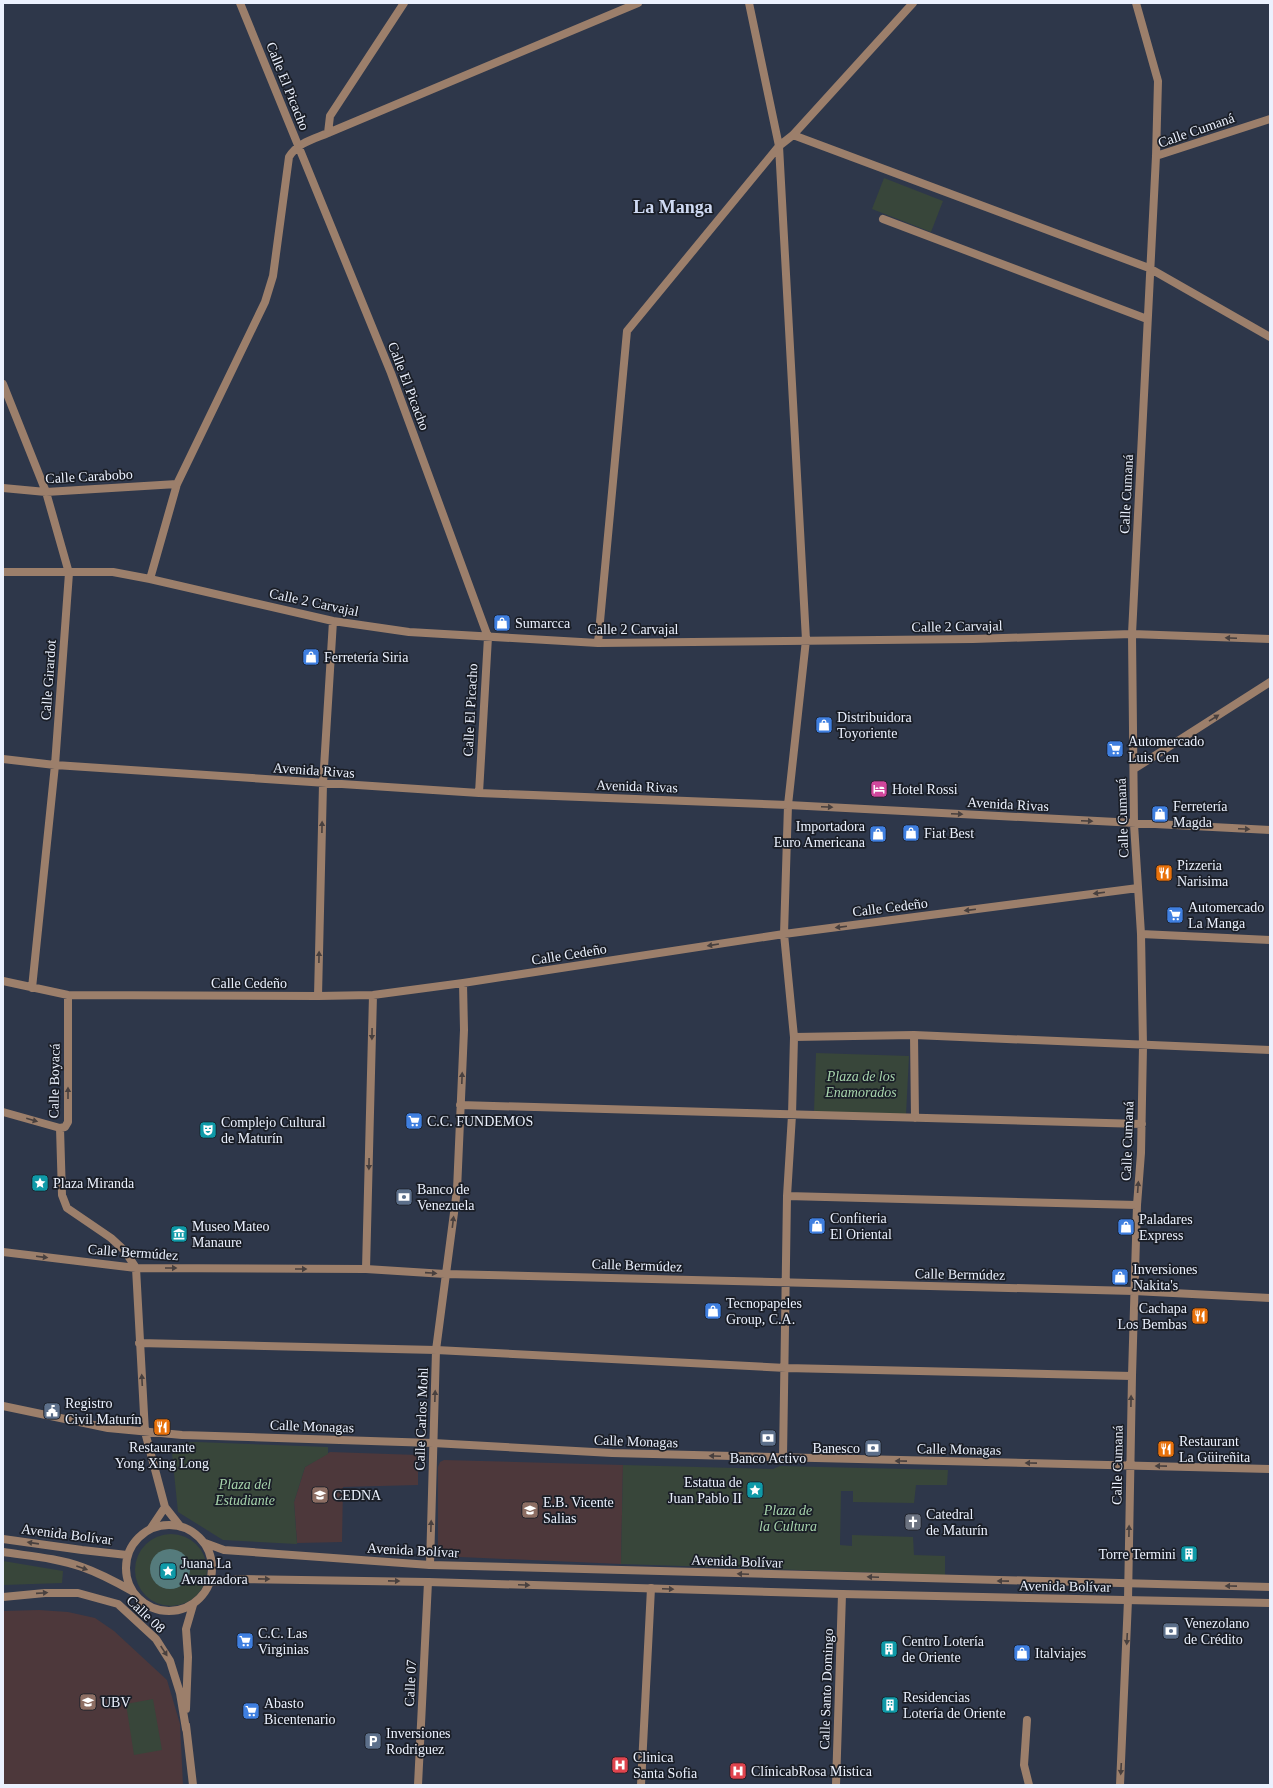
<svg xmlns="http://www.w3.org/2000/svg" width="1273" height="1788" viewBox="0 0 1273 1788" font-family="Georgia,serif">
<style>
.education{fill:#4d383b}
.green{fill:#38463a}
.water{fill:#557b7c}
.lines{fill:none;stroke-linecap:round;stroke-linejoin:round}
.minor{stroke:#9c7f6b;stroke-width:8}
.tertiary{stroke:#9c7f6b;stroke-width:8}
.oneway{fill:#48403f}
.labels{text-anchor:middle;stroke-width:3.5;stroke-linejoin:round;paint-order:stroke}
.street-label{font-size:14px;fill:#ebf1fe;stroke:#1a1e27}
.poi-label{font-size:14px;fill:#ebf1fe;stroke:#1a1e27;text-anchor:start}
.park-label{font-size:14px;font-style:italic;fill:#a7d4ac;stroke:#1a1e27}
.district-label{font-size:18px;font-weight:bold;fill:#cfdaf3;stroke:#1a1e27}
</style>
<rect width="100%" height="100%" fill="#2e374a"/>
<path class="education" d="M330,1452L418,1455V1485L343,1487L342,1542L297,1543L294,1502L305,1467Z
M444,1460L623,1465L621,1564L438,1556V1467L440,1462Z
M39,1610L68,1612L95,1618L114,1631L167,1680L180,1724L183,1785H3V1611Z"/>
<path class="green" d="M884,178L943,201L931,232L872,209Z
M816,1053L909,1056L906,1115L814,1112Z
M196,1442L328,1447V1454L305,1467L294,1502L297,1544L223,1540L178,1512L172,1453L180,1443Z
M623,1465L773,1469L780,1466L948,1470L947,1485H916L914,1503L853,1502V1491H841L840,1545L852,1546V1535L913,1537L914,1555L945,1556V1575L621,1564Z
M135 1570a36 36 0 1 1 72 0a36 36 0 1 1-72 0Z
M3,1561L63,1571L62,1583L3,1585Z
M153,1699L162,1750L134,1755L126,1704Z"/>
<path class="water" d="M150 1569a20 20 0 1 1 40 0a20 20 0 1 1-40 0Z"/>
<g class="lines">
<path class="minor" d="M240,3L391,373L488,637L479,793
M749,3L779,146L806,640L788,805L784,934L794,1037L792,1115L787,1196L783,1458
M328,133L330,116L404,3
M793,135L1149,268L1270,337
M1156,156L1270,119
M883,219L1147,319
M3,384L46,492L69,573L55,765L32,988
M3,488L46,492L177,484
M3,572H113L150,579L333,621L409,632L598,643L973,639L1132,634L1270,639
M150,579L177,484L265,302L273,276L289,157C297,143 314,139 328,133L638,3
M598,643L627,331L779,146L793,135L913,3
M3,759L55,765L479,793L788,805L1270,830
M1134,769L1270,682
M1141,934L1270,940
M3,981L68,995L318,996L373,995L463,983L784,934L1138,888
M318,996L323,784L333,621
M914,1035L915,1118
M794,1037L914,1035L1270,1050
M460,1105L1142,1124
M3,1112L60,1128L65,1127L68,1122V995
M60,1128L62,1195L67,1208L111,1238L125,1251L136,1268L145,1432L165,1507L180,1526
M787,1196L1137,1205
M3,1252L136,1268L366,1269L445,1274L1134,1291L1270,1298
M366,1269L373,995
M139,1343L436,1350L786,1368L1132,1376
M3,1406L108,1428L182,1435L433,1443L612,1453L1270,1469
M151,1528L165,1507
M430,1565L436,1350L457,1190L464,1030L463,983
M3,1597L45,1593H78L118,1604L156,1639L170,1661L180,1693L186,1729
M186,1709L188,1657L186,1629L193,1605
M1027,1720L1024,1765L1029,1785
M186,1725L193,1785
M418,1785L428,1582
M641,1785L651,1588
M836,1785L842,1594
M1120,1785L1128,1600L1132,1376L1137,1205L1141,1153L1143,1046L1141,934L1134,824L1132,634L1156,156L1158,81L1136,3"/>
<path class="tertiary" d="M126 1568a43 43 0 1 1 86 0a43 43 0 1 1-86 0Z
M3,1539L82,1550L127,1555
M205,1543L224,1550L430,1565L1270,1587
M3,1552C29,1556 57,1558 82,1567C99,1573 116,1582 132,1591
M211,1582L242,1579L428,1582L842,1594L1270,1603"/>
</g>
<defs><path id="oneway-solid" d="M-6-.8H1V-3.2L6.5 0L1 3.2V.8H-6Z"/></defs>
<g class="oneway">
<use href="#oneway-solid" transform="translate(1231 638) rotate(-178)"/>
<use href="#oneway-solid" transform="translate(1214 718) rotate(-32)"/>
<use href="#oneway-solid" transform="translate(827 807) rotate(3)"/>
<use href="#oneway-solid" transform="translate(957 814) rotate(3)"/>
<use href="#oneway-solid" transform="translate(1087 821) rotate(3)"/>
<use href="#oneway-solid" transform="translate(322 827) rotate(-89)"/>
<use href="#oneway-solid" transform="translate(1244 829) rotate(3)"/>
<use href="#oneway-solid" transform="translate(1099 893) rotate(173)"/>
<use href="#oneway-solid" transform="translate(970 910) rotate(173)"/>
<use href="#oneway-solid" transform="translate(841 927) rotate(173)"/>
<use href="#oneway-solid" transform="translate(713 945) rotate(171)"/>
<use href="#oneway-solid" transform="translate(319 957) rotate(-89)"/>
<use href="#oneway-solid" transform="translate(372 1034) rotate(91)"/>
<use href="#oneway-solid" transform="translate(462 1078) rotate(-88)"/>
<use href="#oneway-solid" transform="translate(68 1093) rotate(-90)"/>
<use href="#oneway-solid" transform="translate(32 1120) rotate(16)"/>
<use href="#oneway-solid" transform="translate(369 1164) rotate(91)"/>
<use href="#oneway-solid" transform="translate(1138 1187) rotate(-86)"/>
<use href="#oneway-solid" transform="translate(453 1222) rotate(-83)"/>
<use href="#oneway-solid" transform="translate(42 1257) rotate(7)"/>
<use href="#oneway-solid" transform="translate(171 1268)"/>
<use href="#oneway-solid" transform="translate(301 1269)"/>
<use href="#oneway-solid" transform="translate(431 1273) rotate(4)"/>
<use href="#oneway-solid" transform="translate(142 1380) rotate(-93)"/>
<use href="#oneway-solid" transform="translate(435 1396) rotate(-88)"/>
<use href="#oneway-solid" transform="translate(1131 1401) rotate(-89)"/>
<use href="#oneway-solid" transform="translate(715 1456) rotate(-178)"/>
<use href="#oneway-solid" transform="translate(901 1461) rotate(-179)"/>
<use href="#oneway-solid" transform="translate(1031 1463) rotate(-179)"/>
<use href="#oneway-solid" transform="translate(1161 1466) rotate(-179)"/>
<use href="#oneway-solid" transform="translate(431 1526) rotate(-88)"/>
<use href="#oneway-solid" transform="translate(1129 1531) rotate(-89)"/>
<use href="#oneway-solid" transform="translate(33 1543) rotate(-172)"/>
<use href="#oneway-solid" transform="translate(82 1568) rotate(19)"/>
<use href="#oneway-solid" transform="translate(743 1574) rotate(-178)"/>
<use href="#oneway-solid" transform="translate(873 1577) rotate(-178)"/>
<use href="#oneway-solid" transform="translate(264 1579) rotate(1)"/>
<use href="#oneway-solid" transform="translate(394 1581) rotate(1)"/>
<use href="#oneway-solid" transform="translate(1003 1581) rotate(-179)"/>
<use href="#oneway-solid" transform="translate(524 1585) rotate(2)"/>
<use href="#oneway-solid" transform="translate(1231 1586) rotate(-179)"/>
<use href="#oneway-solid" transform="translate(668 1589) rotate(2)"/>
<use href="#oneway-solid" transform="translate(42 1593) rotate(-4)"/>
<use href="#oneway-solid" transform="translate(1127 1639) rotate(93)"/>
<use href="#oneway-solid" transform="translate(164 1651) rotate(57)"/>
<use href="#oneway-solid" transform="translate(1121 1769) rotate(93)"/>
</g>
<defs>
<symbol id="shop-square" viewBox="-11 -11 22 22"><rect x="-9" y="-9" width="18" height="18" rx="4" fill="#3f7fe0" stroke="#1a1e27"/><path d="M-5-2.5h2.3a2.7 3.5 0 0 1 5.4 0H5L5.5 6h-11ZM-1.5-2.5h3a1.5 2.3 0 0 0-3 0Z" fill="#fff"/></symbol>
<symbol id="supermarket-square" viewBox="-11 -11 22 22"><rect x="-9" y="-9" width="18" height="18" rx="4" fill="#3f7fe0" stroke="#1a1e27"/><path d="M-6-5.5h2.5l.6 2H6L4.5 2H-2.5L-4.4-4H-6ZM-1.5 3.2a1.3 1.3 0 1 0 .1 0ZM3 3.2a1.3 1.3 0 1 0 .1 0Z" fill="#fff"/></symbol>
<symbol id="hotel-square" viewBox="-11 -11 22 22"><rect x="-9" y="-9" width="18" height="18" rx="4" fill="#d1479c" stroke="#1a1e27"/><path d="M-6-4.5h1.5V1H6V5H4.5V3h-9V5H-6ZM-4 0a1.8 1.8 0 1 1 3.6 0ZM.5 0V-2.5h3Q6-2.5 6 0Z" fill="#fff"/></symbol>
<symbol id="restaurant-square" viewBox="-11 -11 22 22"><rect x="-9" y="-9" width="18" height="18" rx="4" fill="#e8710a" stroke="#1a1e27"/><path d="M-5-6h1v4h1v-4h1v4h1v-4h1v5L-1.5 .5V6h-2V.5L-5-1ZM5-6V6H3V1.5H1.5Q1.5-4 5-6Z" fill="#fff"/></symbol>
<symbol id="theatre-square" viewBox="-11 -11 22 22"><rect x="-9" y="-9" width="18" height="18" rx="4" fill="#0f9aa8" stroke="#1a1e27"/><path d="M-5-5.5Q0-4 5-5.5V0Q5 5 0 6Q-5 5-5 0ZM-3.3-2.5H-1v1.5H-3.3ZM1-2.5H3.3v1.5H1ZM-2.8 1Q0 5.5 2.8 1Z" fill="#fff"/></symbol>
<symbol id="sight-square" viewBox="-11 -11 22 22"><rect x="-9" y="-9" width="18" height="18" rx="4" fill="#0f9aa8" stroke="#1a1e27"/><path d="M0-6L1.8-2.2L6-1.7L2.9 1.2L3.7 5.4L0 3.3L-3.7 5.4L-2.9 1.2L-6-1.7L-1.8-2.2Z" fill="#fff"/></symbol>
<symbol id="bank-square" viewBox="-11 -11 22 22"><rect x="-9" y="-9" width="18" height="18" rx="4" fill="#5c6f8a" stroke="#1a1e27"/><path d="M-6-4H6V4H-6ZM0-2.3a2.3 2.3 0 1 0 0 4.6a2.3 2.3 0 1 0 0-4.6Z" fill="#fff"/></symbol>
<symbol id="museum-square" viewBox="-11 -11 22 22"><rect x="-9" y="-9" width="18" height="18" rx="4" fill="#0f9aa8" stroke="#1a1e27"/><path d="M0-6L6-3V-2H-6V-3ZM-5-1h2V3h-2ZM-1-1h2V3h-2ZM3-1h2V3H3ZM-6 4H6V6H-6Z" fill="#fff"/></symbol>
<symbol id="civic-square" viewBox="-11 -11 22 22"><rect x="-9" y="-9" width="18" height="18" rx="4" fill="#5c6f8a" stroke="#1a1e27"/><path d="M-.6-6.5H3V-4.5H.6V-3L4-1V1h2V6H-6V1h2V-1L-.6-3ZM-1.2 2.5V6h2.4V2.5Z" fill="#fff"/></symbol>
<symbol id="school-square" viewBox="-11 -11 22 22"><rect x="-9" y="-9" width="18" height="18" rx="4" fill="#8d6e63" stroke="#1a1e27"/><path d="M0-5L7-2L0 1L-7-2ZM-4 1L0 2.5L4 1V4Q0 6-4 4Z" fill="#fff"/></symbol>
<symbol id="church-square" viewBox="-11 -11 22 22"><rect x="-9" y="-9" width="18" height="18" rx="4" fill="#6b7280" stroke="#1a1e27"/><path d="M-1.2-6h2.4v3.5h3.3v2.4h-3.3V6h-2.4V-.1h-3.3v-2.4h3.3Z" fill="#fff"/></symbol>
<symbol id="building-square" viewBox="-11 -11 22 22"><rect x="-9" y="-9" width="18" height="18" rx="4" fill="#0f9aa8" stroke="#1a1e27"/><path d="M-4-6H4V6H1V3H-1V6H-4ZM-2.5-4.3h1.7v1.8h-1.7ZM.8-4.3h1.7v1.8H.8ZM-2.5-1h1.7V.8h-1.7ZM.8-1h1.7V.8H.8Z" fill="#fff"/></symbol>
<symbol id="university-square" viewBox="-11 -11 22 22"><rect x="-9" y="-9" width="18" height="18" rx="4" fill="#8d6e63" stroke="#1a1e27"/><path d="M0-5L7-2L0 1L-7-2ZM-4 1L0 2.5L4 1V4Q0 6-4 4Z" fill="#fff"/></symbol>
<symbol id="parking-square" viewBox="-11 -11 22 22"><rect x="-9" y="-9" width="18" height="18" rx="4" fill="#5c6f8a" stroke="#1a1e27"/><path d="M-3.5-5.5H1a3.5 3.5 0 0 1 0 7H-1V5.5H-3.5ZM-1-3.4V-.6H.8a1.4 1.4 0 0 0 0-2.8Z" fill="#fff"/></symbol>
<symbol id="hospital-square" viewBox="-11 -11 22 22"><rect x="-9" y="-9" width="18" height="18" rx="4" fill="#e0444e" stroke="#1a1e27"/><path d="M-5-5h3v3.5h4V-5h3V5h-3V1.5h-4V5h-3Z" fill="#fff"/></symbol>
</defs>
<g fill-rule="evenodd">
<use href="#shop-square" x="492" y="613" width="20" height="20"/>
<use href="#shop-square" x="301" y="647" width="20" height="20"/>
<use href="#shop-square" x="814" y="715" width="20" height="20"/>
<use href="#supermarket-square" x="1105" y="739" width="20" height="20"/>
<use href="#hotel-square" x="869" y="779" width="20" height="20"/>
<use href="#shop-square" x="1150" y="804" width="20" height="20"/>
<use href="#shop-square" x="901" y="823" width="20" height="20"/>
<use href="#shop-square" x="868" y="824" width="20" height="20"/>
<use href="#restaurant-square" x="1154" y="863" width="20" height="20"/>
<use href="#supermarket-square" x="1165" y="905" width="20" height="20"/>
<use href="#supermarket-square" x="404" y="1111" width="20" height="20"/>
<use href="#theatre-square" x="198" y="1120" width="20" height="20"/>
<use href="#sight-square" x="30" y="1173" width="20" height="20"/>
<use href="#bank-square" x="394" y="1187" width="20" height="20"/>
<use href="#shop-square" x="807" y="1216" width="20" height="20"/>
<use href="#shop-square" x="1116" y="1217" width="20" height="20"/>
<use href="#museum-square" x="169" y="1224" width="20" height="20"/>
<use href="#shop-square" x="1110" y="1267" width="20" height="20"/>
<use href="#shop-square" x="703" y="1301" width="20" height="20"/>
<use href="#restaurant-square" x="1190" y="1306" width="20" height="20"/>
<use href="#civic-square" x="42" y="1401" width="20" height="20"/>
<use href="#restaurant-square" x="152" y="1417" width="20" height="20"/>
<use href="#bank-square" x="758" y="1428" width="20" height="20"/>
<use href="#bank-square" x="863" y="1438" width="20" height="20"/>
<use href="#restaurant-square" x="1156" y="1439" width="20" height="20"/>
<use href="#sight-square" x="745" y="1480" width="20" height="20"/>
<use href="#school-square" x="310" y="1485" width="20" height="20"/>
<use href="#school-square" x="520" y="1500" width="20" height="20"/>
<use href="#church-square" x="903" y="1512" width="20" height="20"/>
<use href="#building-square" x="1179" y="1544" width="20" height="20"/>
<use href="#sight-square" x="158" y="1561" width="20" height="20"/>
<use href="#bank-square" x="1161" y="1621" width="20" height="20"/>
<use href="#supermarket-square" x="235" y="1631" width="20" height="20"/>
<use href="#building-square" x="879" y="1639" width="20" height="20"/>
<use href="#shop-square" x="1012" y="1643" width="20" height="20"/>
<use href="#university-square" x="78" y="1692" width="20" height="20"/>
<use href="#building-square" x="880" y="1695" width="20" height="20"/>
<use href="#supermarket-square" x="241" y="1701" width="20" height="20"/>
<use href="#parking-square" x="363" y="1731" width="20" height="20"/>
<use href="#hospital-square" x="610" y="1755" width="20" height="20"/>
<use href="#hospital-square" x="728" y="1761" width="20" height="20"/>
</g>
<g class="labels">
<g class="street-label">
<text transform="translate(288 86) rotate(68)" y="5">Calle El Picacho</text>
<text transform="translate(1196 130) rotate(-19)" y="5">Calle Cumaná</text>
<text transform="translate(409 386) rotate(69)" y="5">Calle El Picacho</text>
<text transform="translate(89 476) rotate(-3)" y="5">Calle Carabobo</text>
<text transform="translate(1126 494) rotate(-87)" y="5">Calle Cumaná</text>
<text transform="translate(314 602) rotate(12)" y="5">Calle 2 Carvajal</text>
<text transform="translate(957 626) rotate(-1)" y="5">Calle 2 Carvajal</text>
<text x="633" y="634">Calle 2 Carvajal</text>
<text transform="translate(48 680) rotate(-86)" y="5">Calle Girardot</text>
<text transform="translate(470 710) rotate(-87)" y="5">Calle El Picacho</text>
<text transform="translate(314 770) rotate(4)" y="5">Avenida Rivas</text>
<text transform="translate(637 786) rotate(2)" y="5">Avenida Rivas</text>
<text transform="translate(1008 804) rotate(3)" y="5">Avenida Rivas</text>
<text transform="translate(1122 818) rotate(-92)" y="5">Calle Cumaná</text>
<text transform="translate(890 907) rotate(-7)" y="5">Calle Cedeño</text>
<text transform="translate(569 954) rotate(-9)" y="5">Calle Cedeño</text>
<text x="249" y="988">Calle Cedeño</text>
<text transform="translate(54 1081) rotate(-89)" y="5">Calle Boyacá</text>
<text transform="translate(1127 1141) rotate(-88)" y="5">Calle Cumaná</text>
<text transform="translate(133 1252) rotate(4)" y="5">Calle Bermúdez</text>
<text transform="translate(637 1265) rotate(2)" y="5">Calle Bermúdez</text>
<text transform="translate(960 1274) rotate(1)" y="5">Calle Bermúdez</text>
<text transform="translate(421 1419) rotate(-88)" y="5">Calle Carlos Mohl</text>
<text transform="translate(312 1426) rotate(2)" y="5">Calle Monagas</text>
<text transform="translate(636 1441) rotate(2)" y="5">Calle Monagas</text>
<text transform="translate(959 1449) rotate(1)" y="5">Calle Monagas</text>
<text transform="translate(1117 1465) rotate(-89)" y="5">Calle Cumaná</text>
<text transform="translate(67 1534) rotate(7)" y="5">Avenida Bolívar</text>
<text transform="translate(413 1550) rotate(3)" y="5">Avenida Bolívar</text>
<text transform="translate(737 1561) rotate(2)" y="5">Avenida Bolívar</text>
<text transform="translate(1065 1586) rotate(1)" y="5">Avenida Bolívar</text>
<text transform="translate(146 1614) rotate(43)" y="5">Calle 08</text>
<text transform="translate(410 1683) rotate(-87)" y="5">Calle 07</text>
<text transform="translate(826 1689) rotate(-88)" y="5">Calle Santo Domingo</text>
</g>
<g class="poi-label">
<text x="515" y="628">Sumarcca</text>
<text x="324" y="662">Ferretería Siria</text>
<text x="837" y="722">Distribuidora<tspan x="837" dy="16">Toyoriente</tspan></text>
<text x="1128" y="746">Automercado<tspan x="1128" dy="16">Luis Cen</tspan></text>
<text x="892" y="794">Hotel Rossi</text>
<text x="1173" y="811">Ferretería<tspan x="1173" dy="16">Magda</tspan></text>
<text x="865" y="831" text-anchor="end">Importadora<tspan x="865" dy="16">Euro Americana</tspan></text>
<text x="924" y="838">Fiat Best</text>
<text x="1177" y="870">Pizzeria<tspan x="1177" dy="16">Narisima</tspan></text>
<text x="1188" y="912">Automercado<tspan x="1188" dy="16">La Manga</tspan></text>
<text x="427" y="1126">C.C. FUNDEMOS</text>
<text x="221" y="1127">Complejo Cultural<tspan x="221" dy="16">de Maturín</tspan></text>
<text x="53" y="1188">Plaza Miranda</text>
<text x="417" y="1194">Banco de<tspan x="417" dy="16">Venezuela</tspan></text>
<text x="830" y="1223">Confiteria<tspan x="830" dy="16">El Oriental</tspan></text>
<text x="1139" y="1224">Paladares<tspan x="1139" dy="16">Express</tspan></text>
<text x="192" y="1231">Museo Mateo<tspan x="192" dy="16">Manaure</tspan></text>
<text x="1133" y="1274">Inversiones<tspan x="1133" dy="16">Nakita's</tspan></text>
<text x="726" y="1308">Tecnopapeles<tspan x="726" dy="16">Group, C.A.</tspan></text>
<text x="1187" y="1313" text-anchor="end">Cachapa<tspan x="1187" dy="16">Los Bembas</tspan></text>
<text x="65" y="1408">Registro<tspan x="65" dy="16">Civil Maturín</tspan></text>
<text x="1179" y="1446">Restaurant<tspan x="1179" dy="16">La Güireñita</tspan></text>
<text x="162" y="1452" text-anchor="middle">Restaurante<tspan x="162" dy="16">Yong Xing Long</tspan></text>
<text x="860" y="1453" text-anchor="end">Banesco</text>
<text x="768" y="1463" text-anchor="middle">Banco Activo</text>
<text x="742" y="1487" text-anchor="end">Estatua de<tspan x="742" dy="16">Juan Pablo II</tspan></text>
<text x="333" y="1500">CEDNA</text>
<text x="543" y="1507">E.B. Vicente<tspan x="543" dy="16">Salias</tspan></text>
<text x="926" y="1519">Catedral<tspan x="926" dy="16">de Maturín</tspan></text>
<text x="1176" y="1559" text-anchor="end">Torre Termini</text>
<text x="181" y="1568">Juana La<tspan x="181" dy="16">Avanzadora</tspan></text>
<text x="1184" y="1628">Venezolano<tspan x="1184" dy="16">de Crédito</tspan></text>
<text x="258" y="1638">C.C. Las<tspan x="258" dy="16">Virginias</tspan></text>
<text x="902" y="1646">Centro Lotería<tspan x="902" dy="16">de Oriente</tspan></text>
<text x="1035" y="1658">Italviajes</text>
<text x="903" y="1702">Residencias<tspan x="903" dy="16">Lotería de Oriente</tspan></text>
<text x="101" y="1707">UBV</text>
<text x="264" y="1708">Abasto<tspan x="264" dy="16">Bicentenario</tspan></text>
<text x="386" y="1738">Inversiones<tspan x="386" dy="16">Rodriguez</tspan></text>
<text x="633" y="1762">Clinica<tspan x="633" dy="16">Santa Sofia</tspan></text>
<text x="751" y="1776">ClínicabRosa Mistica</text>
</g>
<g class="park-label">
<text x="861" y="1081">Plaza de los<tspan x="861" dy="16">Enamorados</tspan></text>
<text x="245" y="1489">Plaza del<tspan x="245" dy="16">Estudiante</tspan></text>
<text x="788" y="1515">Plaza de<tspan x="788" dy="16">la Cultura</tspan></text>
</g>
<g class="district-label">
<text x="673" y="213">La Manga</text>
</g>
</g>
<rect width="1273" height="1788" fill="none" stroke="#ebf1fe" stroke-width="8"/>
</svg>
